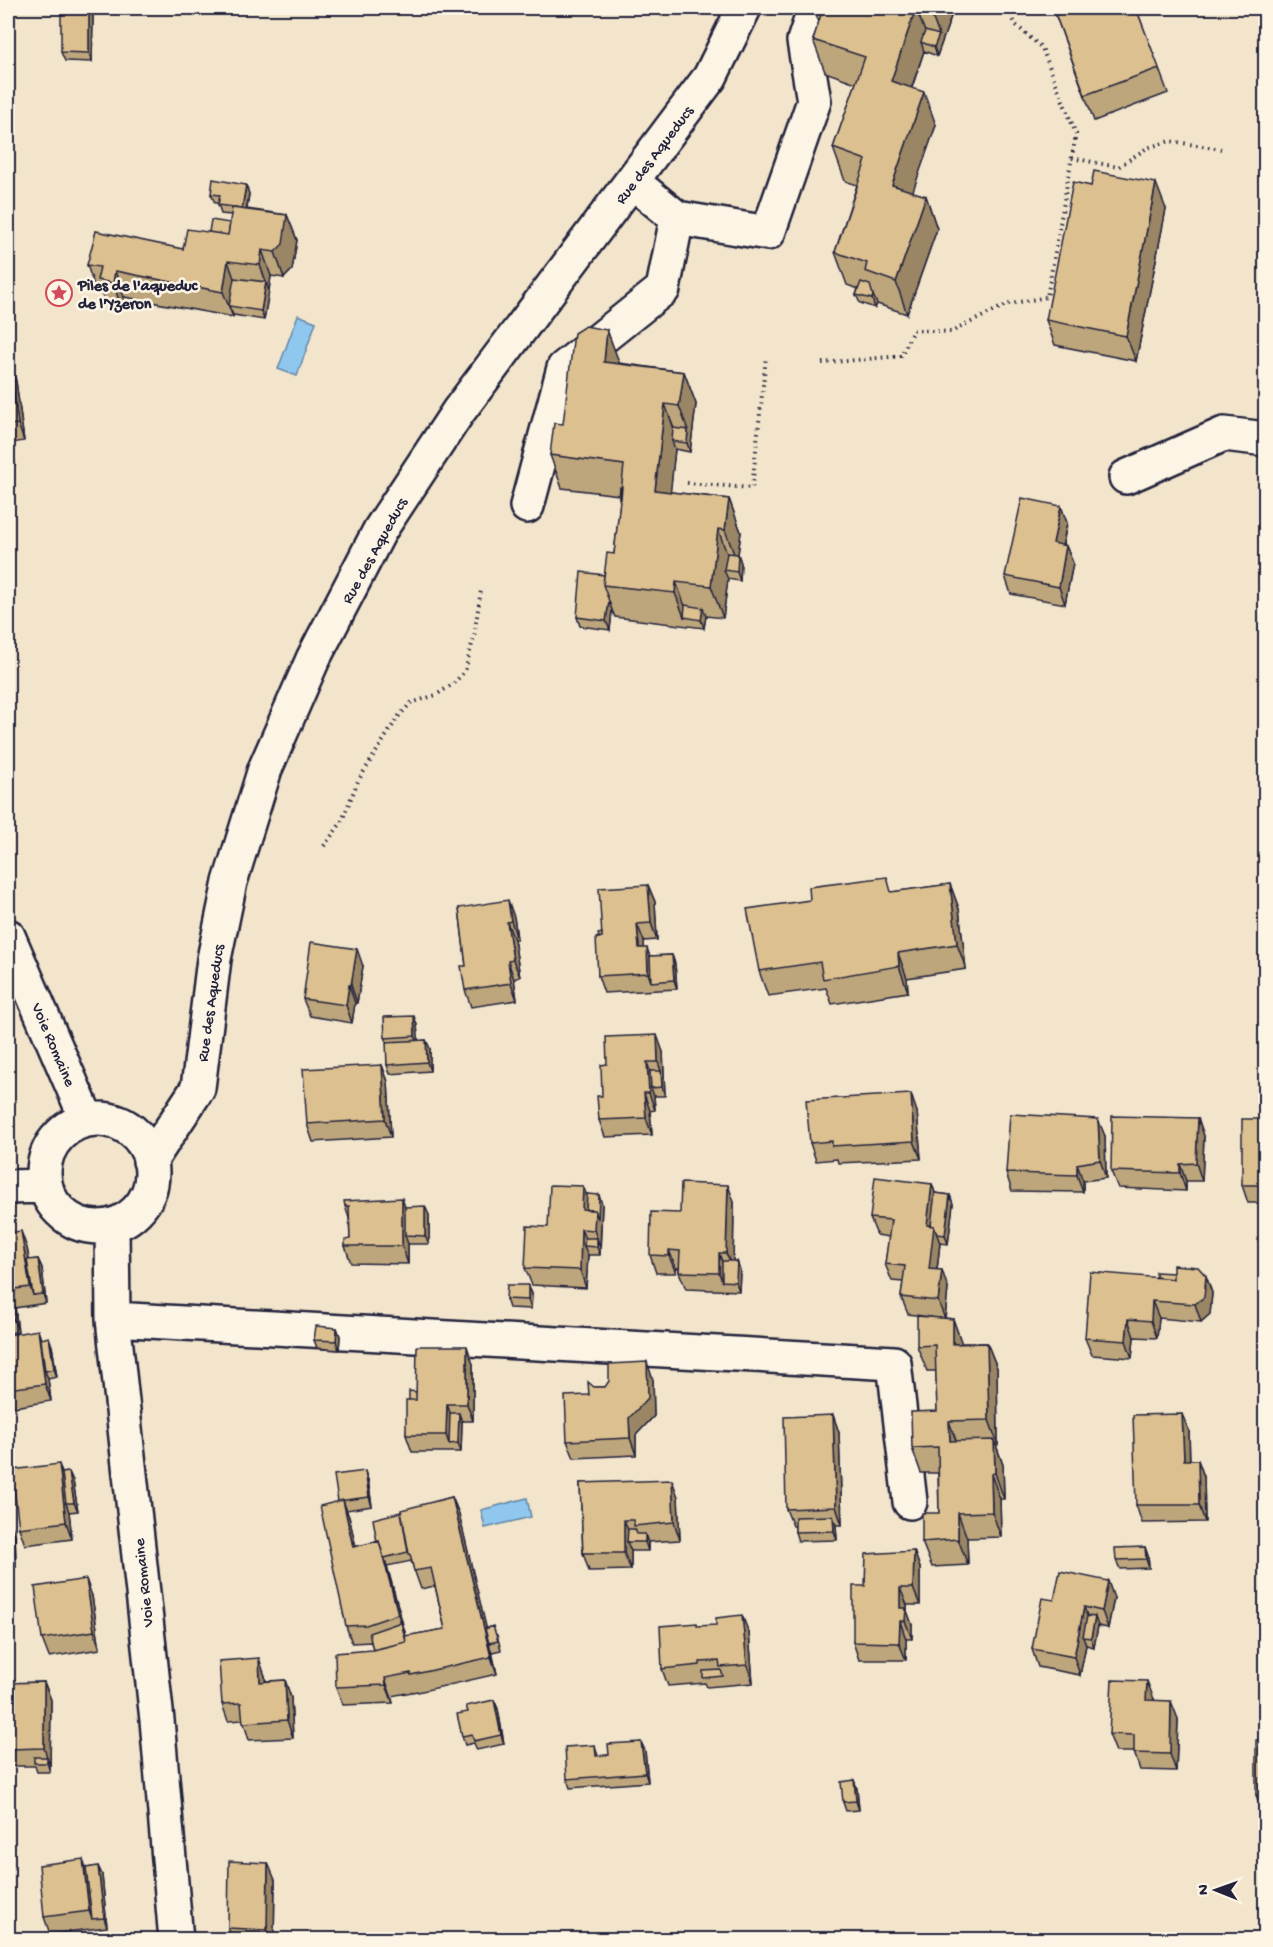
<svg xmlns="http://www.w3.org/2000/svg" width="1273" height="1947" viewBox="0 0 1273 1947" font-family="'Gochi Hand',sans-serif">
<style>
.water{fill:#8fc7ee;stroke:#6385a6;stroke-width:1.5}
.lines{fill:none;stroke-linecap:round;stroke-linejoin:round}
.minor-casing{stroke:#22223b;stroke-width:38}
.path{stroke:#22223b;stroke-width:4;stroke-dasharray:1.5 4.5;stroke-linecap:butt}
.minor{stroke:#fcf5e5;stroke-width:33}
.wall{fill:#bda57c;stroke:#22223b;stroke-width:1.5;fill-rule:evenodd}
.shaded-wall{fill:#9a8665;stroke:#22223b;stroke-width:1.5}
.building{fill:#dcc090;stroke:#22223b;stroke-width:1.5}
.labels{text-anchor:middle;stroke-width:5;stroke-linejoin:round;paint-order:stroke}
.street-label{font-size:16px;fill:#22223b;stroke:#fcf5e5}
.poi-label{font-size:16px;font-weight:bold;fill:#22223b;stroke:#fcf5e5;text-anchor:start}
</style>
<rect width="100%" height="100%" fill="#f2e5cc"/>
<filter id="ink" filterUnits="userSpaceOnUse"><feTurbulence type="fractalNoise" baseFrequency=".0167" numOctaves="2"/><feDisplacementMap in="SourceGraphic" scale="12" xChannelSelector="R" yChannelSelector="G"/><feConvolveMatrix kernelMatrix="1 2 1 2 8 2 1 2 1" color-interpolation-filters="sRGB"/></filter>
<g filter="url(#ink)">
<path class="water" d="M298,315L316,322L297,376L278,369Z
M527,1498L531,1517L485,1528L481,1510Z"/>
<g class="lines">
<defs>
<path id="minor" d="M633,182L677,218L768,233L814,101L804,41L815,8
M1126,477L1224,434L1266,439
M527,506L564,368L663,289L677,218
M8,936L87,1120
M44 1173a54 54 0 1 1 108 0a54 54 0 1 1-108 0Z
M150,1161L198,1088L214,959L230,882L265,769L313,659L380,530L458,412L710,77L744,8
M8,1187L45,1186
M112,1226L113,1319L157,1720L176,1940
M113,1319L894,1363L910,1502"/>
</defs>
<use href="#minor" class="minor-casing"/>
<path class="path" d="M1072,158L1118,167L1147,148L1170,141L1221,149
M822,363L901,356L913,330L951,332L1008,304L1047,297L1076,134L1042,48L1015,24L1009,8
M687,483L752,488L766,357
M324,846L341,823L358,781L398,717L411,703L436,695L453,684L465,671L474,636L481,590"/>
<use href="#minor" class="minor"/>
</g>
<path class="wall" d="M813,8H952L953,11L937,56L924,51L912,88L936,125L912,192L926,196L937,229L907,314L877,304L875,308L860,303L856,295L858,289L847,285L835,252L857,185L845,181L833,148L856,83L825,72L813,40L819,22Z
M1053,8H1136L1168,93L1094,121Z
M93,14L92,62L65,61L61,52Z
M246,185L249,194L247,209L287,215L297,240L292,270L284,278L271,276L264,320L233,315V317L124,297L122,309L106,306L101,291H96L87,265L183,249L209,232L230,223L231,215L221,214L218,203H215L211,194Z
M1166,209L1136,361L1055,345L1046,320Z
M607,330L619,363L684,372L696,404L690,452L675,449L670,492L729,499L741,532L738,554L741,563L740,581L728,579L723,618L706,616L704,628L615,617L612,610L610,630L580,626L577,617L604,575L614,554L620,502L619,498V495L562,488L550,455Z
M8,373L16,381L24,441L12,443L15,465L8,466Z
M1061,506L1067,523L1063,545L1066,546L1073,563L1065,604L1011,594L1005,576Z
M950,884L959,909L966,969L907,978L908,992L832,1004L826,988L768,996L759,971L892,892Z
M648,885L655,902L657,940L644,941V948L650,956L672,955L675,964L677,989L604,993L598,976L599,938Z
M459,908L514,917L517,939H514L520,977L514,979L517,1000L471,1007L465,990L466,966Z
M363,966L357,1003H355L352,1023L310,1016L303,999Z
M417,1025L418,1041L426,1040L430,1049V1071L390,1074L387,1065V1042L385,1038Z
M663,1052L665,1096H654L655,1110L650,1111L652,1135L605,1137L599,1120L607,1064Z
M382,1065L388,1082L391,1137L313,1142L307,1124Z
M917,1112L921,1159L838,1163L837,1159L816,1161L810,1143Z
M1198,1118L1204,1136L1202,1181H1186V1191L1118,1188L1111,1171Z
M1266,1119V1203H1248L1242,1185Z
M1105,1136L1106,1178L1083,1181V1192L1012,1191L1006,1173Z
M932,1184L935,1193L950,1195L953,1204L948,1244L940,1243L937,1270L948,1288L945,1318L953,1319L961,1343H987L997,1368L998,1445H996L1003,1465L1004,1499H1000L1001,1537L967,1538L968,1565L932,1567L922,1542L939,1513L938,1473H921L912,1448L937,1411L936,1371H927L917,1346L931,1317L908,1314L901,1297L903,1282L892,1281L885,1264L889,1237L877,1235L870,1218Z
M587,1194L602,1204L600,1255H588L586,1288L532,1285L525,1268L548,1227Z
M734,1202L733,1261H737L740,1270L739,1291L686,1289L679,1272V1268H676V1273H656L650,1255L680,1213Z
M345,1206L405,1207L429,1215V1244H408V1264L351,1263L345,1246L350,1239L349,1218Z
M8,1233L27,1248L29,1260L38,1259L42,1268L46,1303L15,1308L18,1332L8,1333Z
M1206,1276L1212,1293L1210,1314L1201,1322L1159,1318L1157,1338L1134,1337L1132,1358L1092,1355L1085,1338L1156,1277Z
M528,1285L532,1294L531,1309L509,1308L506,1299Z
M337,1328L340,1336L339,1350L317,1348L314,1340Z
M8,1335L41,1339L52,1346L57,1377L48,1379L51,1401L8,1408Z
M473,1364V1421H462L461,1452H412L406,1435L409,1400L416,1392Z
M653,1380L654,1416L636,1435V1455L574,1458L567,1441L589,1395L594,1387H605Z
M833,1415L839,1433L842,1525H836L837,1540L798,1541L795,1532V1526H793L786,1509Z
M1189,1431L1190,1460H1198L1204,1477L1205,1522L1142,1523L1136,1505Z
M69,1472L73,1481L78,1511L69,1512L72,1539L25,1545L19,1528L62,1473Z
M368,1480L372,1506L346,1510L349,1517L356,1547L377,1542L401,1512L452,1497L459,1514L486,1629L497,1635L501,1650L492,1652V1651L497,1674L418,1692L417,1691L391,1696L393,1703L343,1705L336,1687L373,1650L371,1642L352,1643L346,1626L338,1501ZM411,1561L421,1589L435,1586L445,1629L406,1636L387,1566Z
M580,1483L678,1497L680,1540L648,1542V1551H631V1570L589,1571L583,1553Z
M8,1518L15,1535L16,1567L8,1568Z
M1145,1547L1148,1556L1149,1568L1120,1569L1116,1560Z
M914,1551L920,1568V1605H907V1611L912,1625V1639H906V1660H859L853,1642L865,1586Z
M92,1596L100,1649L49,1657L42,1639Z
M1114,1598L1108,1628L1098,1626L1094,1647L1086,1645L1080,1675L1038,1667L1032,1649L1054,1600Z
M749,1633L753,1683L707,1687L705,1683L668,1686L662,1669Z
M265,1676L266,1681L285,1680L291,1698L293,1738L249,1740L243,1720L228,1721L222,1704Z
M44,1682L51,1700L50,1772H37L35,1766H8V1683Z
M1154,1699V1701L1178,1719L1176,1771L1140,1770L1134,1752H1116L1109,1734Z
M494,1700L498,1709L504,1744L477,1750L474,1743L465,1745L462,1736L468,1712Z
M1266,1740V1812H1262L1256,1795Z
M641,1742L645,1751L648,1782L570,1788L567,1779L595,1745L598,1756L609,1755Z
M854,1780L857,1789L859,1810L846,1811L843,1802Z
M98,1866L102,1875L107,1927L50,1934L44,1917L86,1868Z
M275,1880L274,1940H233L228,1928Z"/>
<path class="shaded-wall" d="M89,8H90L93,14L92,62L89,53Z
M916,8L928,40L921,42L924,51L905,107L891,81Z
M931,8H952L953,11L937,56L934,47L939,35L930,11Z
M924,92L936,125L906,211L892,185Z
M1156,183L1166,209L1136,361L1126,336Z
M246,185L249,194L245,217L242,208Z
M926,196L937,229L907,314L896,282Z
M287,215L297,240L292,270L284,278L275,252Z
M262,250L271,276L269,291L260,265Z
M228,261L237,287L229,306L233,315V317L223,292Z
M115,271L124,297L122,309L113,283Z
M266,282L269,291L264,320L261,311Z
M873,295L877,304L875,308L872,299Z
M607,330L619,362L616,386L604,362Z
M13,372L16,381L24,441L18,424L11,374Z
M684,372L696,404L690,452L687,443L688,430L679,406Z
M665,404L677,437L672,441L675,449L668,515L655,490Z
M8,432L12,443L15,465L9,447Z
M729,499L741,532L738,554L741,563L740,581L737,572V562L725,530Z
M1061,506L1067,523L1059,561L1053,543Z
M718,529L730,562L724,570L728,579L723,618L711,586Z
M1066,546L1073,563L1065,604L1059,587Z
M676,582L688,614L684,617L675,593Z
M609,601L612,610L610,630L606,621Z
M703,608L706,616L704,628L701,620Z
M950,884L959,909L966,969L957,944Z
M648,885L655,902L657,940L651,923Z
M508,900L514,917L517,939L511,921Z
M507,922L514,939L520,977L513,960Z
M637,924L644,941L645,966L639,948Z
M647,948L653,965L651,982L648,973Z
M357,949L363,966L357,1003L351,985Z
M898,953L907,978L908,992L899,966Z
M672,955L675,964L677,989L674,980Z
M508,961L514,979L517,1000L511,983Z
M349,985L355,1003L352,1023L346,1005Z
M414,1016L417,1025L419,1045L415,1036Z
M657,1035L663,1052L665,1096L662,1087L661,1071L658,1062Z
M426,1040L430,1049V1071L427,1062Z
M647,1062L653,1080L651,1088L654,1096L655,1110L649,1093Z
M382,1065L388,1082L391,1137L385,1119Z
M644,1093L650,1111L652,1135L646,1118Z
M911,1094L917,1112L921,1159L914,1141Z
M1198,1118L1204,1136L1202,1181L1196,1163Z
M1098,1119L1105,1136L1106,1178L1100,1160Z
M1077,1164L1083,1181V1192L1077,1175Z
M1180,1164L1186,1181V1191L1180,1173Z
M932,1184L938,1202L935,1229L940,1243L935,1286L929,1269L927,1225Z
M728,1185L734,1202L733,1270L726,1253Z
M583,1186L590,1203L589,1218L582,1209Z
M599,1195L602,1204L600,1247L594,1230L595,1210Z
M950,1195L953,1204L948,1244L945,1235Z
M402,1198L408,1216L405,1235L408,1244V1264L402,1246Z
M425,1206L429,1215V1244L425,1236Z
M581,1229L588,1246H584L588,1255L586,1288L580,1270Z
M21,1231L27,1248L35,1295H33L30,1287Z
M597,1238L600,1247V1255L597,1247Z
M669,1250L676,1268V1273L669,1256Z
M719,1253L725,1270L722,1281L719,1273Z
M38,1259L42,1268L46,1303L43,1294Z
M737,1261L740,1270L739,1291L736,1282Z
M942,1270L948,1288L945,1319L938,1301Z
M1206,1276L1212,1293L1210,1314L1201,1322L1195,1304Z
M528,1285L532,1294L531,1309L528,1300Z
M8,1290L15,1308L18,1332L12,1315Z
M1152,1301L1159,1318L1157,1338L1151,1321Z
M953,1319L962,1344H953Z
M1128,1319L1134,1337L1132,1358L1126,1341Z
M337,1328L340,1336L339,1350L336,1341Z
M38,1330L44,1348L45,1371L48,1379L51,1401L45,1384Z
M49,1337L52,1346L57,1377L54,1369Z
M987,1343L997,1368L998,1445L989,1420Z
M467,1346L473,1364V1421L467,1404Z
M647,1362L653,1380L654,1416L636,1435V1455L630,1438L629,1418Z
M447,1404L453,1421L449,1444L446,1435Z
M459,1413L462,1422L461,1452L458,1443Z
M1182,1414L1189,1431L1190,1477L1184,1460Z
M833,1415L839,1433L842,1525L836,1507Z
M949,1421L958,1446L950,1441Z
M994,1440L1003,1465L1004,1499L995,1473Z
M1198,1460L1204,1477L1205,1522L1199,1505Z
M59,1464L65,1482L66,1503L69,1512L72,1539L66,1522Z
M365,1471L368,1480L372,1506L369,1497Z
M69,1472L73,1481L78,1511L74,1503Z
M991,1474L1000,1499L1001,1537L992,1512Z
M672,1480L678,1497L680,1540L674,1522Z
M452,1497L459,1514L490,1643H489L497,1674L491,1657Z
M343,1500L349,1517L360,1565L353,1547Z
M958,1513L967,1538L968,1565L958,1539Z
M833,1516L836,1525L837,1540L834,1531Z
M9,1518L15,1535L16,1567L9,1550Z
M624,1520L631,1538L627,1542L631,1551V1570L624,1553Z
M645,1534L648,1543V1551L645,1542Z
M379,1541L387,1566L412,1659L398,1614Z
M1145,1547L1148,1556L1149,1568L1146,1559Z
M914,1551L920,1568V1605L913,1588Z
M86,1579L92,1596L100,1649L94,1631Z
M1108,1581L1114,1598L1108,1628L1102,1611Z
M900,1588L907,1605V1611L912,1625V1639L900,1608Z
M1084,1607L1090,1624L1083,1637L1086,1645L1080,1675L1074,1657Z
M742,1615L749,1633L753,1683L747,1665Z
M1095,1617L1098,1626L1094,1647L1091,1638Z
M900,1621L906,1639V1660L899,1643Z
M259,1658L265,1676L266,1699L260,1682Z
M385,1678L391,1696L393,1703L386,1685Z
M285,1680L291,1698L293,1738L287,1720Z
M1147,1681L1154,1699L1153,1718L1146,1700Z
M44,1682L51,1700L50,1766L44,1748Z
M494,1700L498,1709L504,1744L501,1735Z
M1171,1701L1178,1719L1176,1771L1170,1754Z
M641,1742L645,1751L648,1782L645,1773Z
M47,1757L50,1766V1772L47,1763Z
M854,1780L857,1789L859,1810L856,1801Z
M83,1859L89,1877L92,1919L89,1911Z
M268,1863L275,1880L274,1940H271L267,1930Z
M98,1866L102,1875L107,1927L104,1918Z"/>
<path class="building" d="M61,8H89V53L61,52Z
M822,8H916L891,81L924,92L892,185L926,196L896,282L865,271L867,263L835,252L866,160L833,148L865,57L813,40L823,8Z
M918,8H931L930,11Z
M1053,8H1136L1159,68L1085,95Z
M925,31L939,35L934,47L921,42Z
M1094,171L1156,183L1126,336L1046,320L1073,182L1091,186Z
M213,179L246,185L242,208L218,205L220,195L211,194Z
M232,208L287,215L283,244L275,252L262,250L260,265L228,261L223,292L115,271L113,283L97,280L100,267L87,265L96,231L183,249L187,229L228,235Z
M211,220L230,223L228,235L209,232Z
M234,278L266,282L261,311L229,306Z
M861,282L870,285L873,295L872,299L856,295Z
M585,326L607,330L604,362L684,372L679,406L665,404L655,490L729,499L725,530L718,529L711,586L676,582L675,593L603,585L607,553L614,554L624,465L550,455L554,423L563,424L574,333Z
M13,372L14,383L11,374L8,375V373Z
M11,374L18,424L8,425V375Z
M673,428L688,430L687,443L672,441Z
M620,487H622L621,499L619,498Z
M1022,498L1061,506L1053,543L1066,546L1059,587L1005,576Z
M727,553L738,554L737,572L724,570Z
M581,572L604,575L603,585L609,601L606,621L577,617Z
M685,605L703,608L701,620L684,617Z
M887,877L891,892L950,884L957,944L898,953L899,966L823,979L820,962L759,971L747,909L810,900L809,887Z
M648,885L651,923L637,924L639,948H647L648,973L598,976L596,938L602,937L599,888Z
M508,900L511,921L507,922L513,960L508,961L511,983L465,990L461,966H466L459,908Z
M602,933V937L599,938L598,934Z
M311,942L357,949L351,985H349L346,1005L303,999Z
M672,955L674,980L651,982L650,956Z
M414,1016L415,1036L385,1038L384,1017Z
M657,1035L658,1062H647L649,1093H644L646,1118L599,1120L597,1096H602L601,1065L607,1064L606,1037Z
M426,1040L427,1062L387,1065L386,1042Z
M382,1065L385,1119L307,1124L303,1069Z
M650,1071H661L662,1087L651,1088Z
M911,1094L914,1141L832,1146V1141L810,1143L806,1100Z
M1010,1114L1098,1119L1100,1160L1077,1164V1175L1006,1173Z
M1112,1116L1198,1118L1196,1163L1180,1164V1173L1111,1171Z
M1242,1119H1266V1185H1242Z
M875,1177L932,1184L927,1225L934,1226L929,1269L942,1270L938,1301L901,1297L905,1266L885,1264L891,1220L870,1218Z
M681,1183L728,1185L726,1253H719V1273L679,1272L680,1251L669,1250V1256L650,1255L651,1212L680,1213Z
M550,1185L583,1186L582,1209L595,1210L594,1230L581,1229L580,1270L525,1268L527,1226L548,1227Z
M935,1193L950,1195L945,1235L937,1234L934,1226L931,1225Z
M587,1194L599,1195L598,1219L595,1210H586Z
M402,1198V1246H345V1240L350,1239L349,1206H345L344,1201Z
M425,1206V1236L405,1235V1207Z
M21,1231L30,1287L8,1290L12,1315H8V1233Z
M585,1238H597V1247L584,1246Z
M38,1259L43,1294L33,1295L27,1260Z
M722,1261H737L736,1282L722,1281Z
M1173,1265L1198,1267L1206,1276L1204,1297L1195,1304L1152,1301L1151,1321L1128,1319L1126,1341L1085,1338L1090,1272L1173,1279Z
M1156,1272L1173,1273V1279L1156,1277Z
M507,1285H528V1300L506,1299Z
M917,1316L953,1319V1344L987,1343L989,1420L949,1421L950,1441L994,1440L995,1473L991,1474L992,1512L958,1513V1539L922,1542V1513H939L938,1447L912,1448L911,1412L937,1411L935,1345L917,1346Z
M316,1326L337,1328L336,1341L314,1340Z
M38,1330L45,1384L8,1389V1335Z
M49,1337L54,1369L45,1371L41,1339Z
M417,1346H467V1404H447L446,1435H406V1400H416Z
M647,1362L648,1398L629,1418L630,1438L567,1441L565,1396L589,1395L588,1382L594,1387H605L609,1381V1364Z
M409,1391L416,1392V1400H409Z
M450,1413H459L458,1443L449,1444Z
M1182,1414L1184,1460H1198L1199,1505H1136L1133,1415Z
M833,1415L836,1507L786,1509L784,1417Z
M59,1464L66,1522L19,1528L12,1470Z
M365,1471L369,1497L338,1501L334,1475Z
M69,1472L74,1503H66L62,1473Z
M672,1480L674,1522L634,1526V1520H624V1553H583L580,1483Z
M452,1497L491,1657L411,1675V1673L385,1678L386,1685L336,1687L335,1653L372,1650L406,1642L405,1636L445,1629L431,1568L414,1571L410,1554H409L401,1510Z
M343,1500L353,1547L379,1541L398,1614L366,1625L346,1626L320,1506Z
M401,1512L408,1552L384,1558L379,1541L377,1542L373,1519Z
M833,1516L834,1531L795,1532V1517Z
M8,1518H9V1550H8Z
M628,1529H635L637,1534H645V1542H627Z
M1145,1547L1146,1559L1116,1560L1115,1548Z
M914,1551L913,1588H900V1608H906L905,1621H900L899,1643L853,1642V1586H865L866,1554Z
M1060,1571L1108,1581L1102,1611L1084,1607L1074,1657L1032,1649L1042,1598L1054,1600Z
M86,1579L94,1631L42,1639L35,1587Z
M742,1615L747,1665L720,1667L719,1661L700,1662V1665L662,1669L660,1626L697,1623V1626L716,1625V1618Z
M1087,1616L1095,1617L1091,1638L1083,1637Z
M401,1622L406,1642L373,1650L369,1633Z
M493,1626L498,1641L489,1643L485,1629Z
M259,1658L260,1682L285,1680L287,1720L243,1723L241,1703L222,1704L219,1661Z
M721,1670L723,1676L703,1678V1671Z
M1112,1680L1147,1681L1146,1700L1171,1701L1170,1754L1134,1753V1735L1109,1734Z
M44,1682V1748L8,1749V1683Z
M494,1700L501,1735L474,1741L472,1734L462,1736L457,1714L468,1712L466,1706Z
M1256,1740H1266V1795H1256Z
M641,1742L645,1773L567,1779L565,1747L595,1745L596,1756L609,1755L608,1744Z
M34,1757H47V1763H34Z
M854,1780L856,1801L843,1802L841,1782Z
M83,1859L89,1911L44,1917L39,1865Z
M229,1861L268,1863L267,1930L228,1928Z
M98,1866L104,1918L92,1919L86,1868Z"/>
</g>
<defs>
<symbol id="sight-ring" viewBox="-11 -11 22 22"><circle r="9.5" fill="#fcf5e5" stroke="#d1495b" stroke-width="1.5"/><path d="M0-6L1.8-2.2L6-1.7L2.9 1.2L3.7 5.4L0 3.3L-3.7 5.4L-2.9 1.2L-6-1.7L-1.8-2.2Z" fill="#d1495b"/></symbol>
</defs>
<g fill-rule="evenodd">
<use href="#sight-ring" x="44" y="278" width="30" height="30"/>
</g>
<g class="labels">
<g class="street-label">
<text transform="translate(653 154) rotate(-53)" y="6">Rue des Aqueducs</text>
<text transform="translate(373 550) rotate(-61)" y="6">Rue des Aqueducs</text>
<text transform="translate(209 1003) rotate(-82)" y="6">Rue des Aqueducs</text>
<text transform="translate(55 1044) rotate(67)" y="6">Voie Romaine</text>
<text transform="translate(142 1583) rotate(-96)" y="6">Voie Romaine</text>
</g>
<g class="poi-label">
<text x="78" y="290">Piles de l'aqueduc<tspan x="78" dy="18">de l'Yzeron</tspan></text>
</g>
</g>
<rect width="1273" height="1947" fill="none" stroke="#fcf5e5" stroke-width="30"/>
<rect x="15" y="15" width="1243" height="1917" fill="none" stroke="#22223b" stroke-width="2" filter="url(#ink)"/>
<g transform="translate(1216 1890) rotate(271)" stroke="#fcf5e5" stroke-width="4.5" paint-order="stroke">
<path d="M0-4.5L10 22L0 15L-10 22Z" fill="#22223b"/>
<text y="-9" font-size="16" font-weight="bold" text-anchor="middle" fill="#22223b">N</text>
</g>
</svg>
